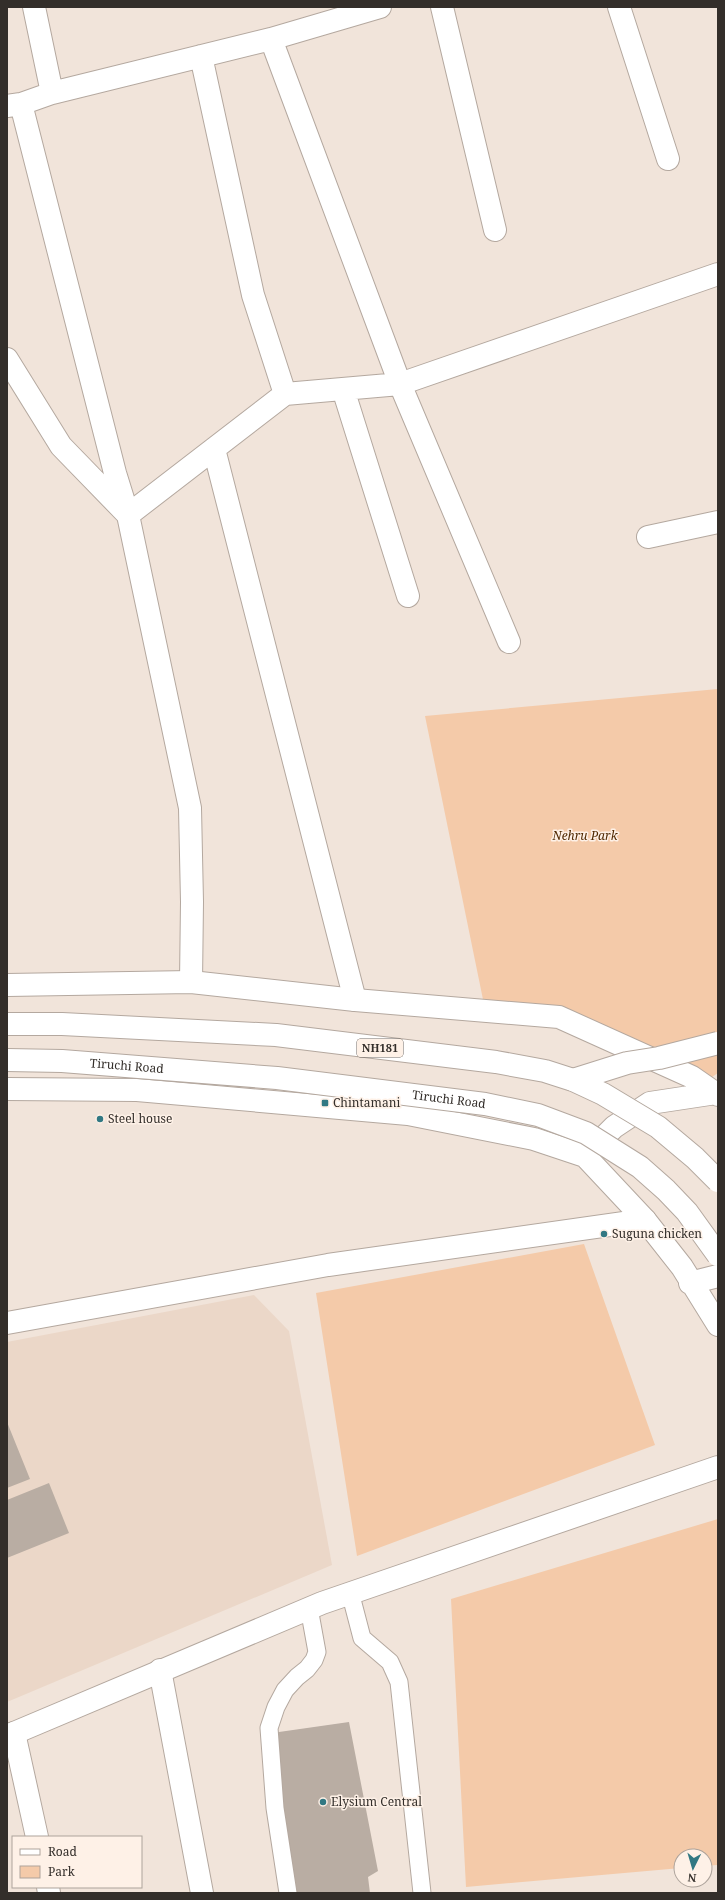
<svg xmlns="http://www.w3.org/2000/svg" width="725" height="1900" viewBox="0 0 725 1900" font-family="'Noto Serif',serif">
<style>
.built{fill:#ebd7c8}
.green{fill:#f4caa9}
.building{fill:#b9ada3}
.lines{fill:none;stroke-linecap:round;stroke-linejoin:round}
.service-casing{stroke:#b4a89f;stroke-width:19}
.minor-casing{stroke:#b4a89f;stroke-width:24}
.tertiary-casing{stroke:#b4a89f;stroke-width:24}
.service{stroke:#fff;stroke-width:17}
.minor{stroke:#fff;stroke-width:22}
.tertiary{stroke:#fff;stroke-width:22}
.trunk-bridge-casing{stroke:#b4a89f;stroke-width:24;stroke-linecap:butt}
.trunk-bridge{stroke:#fff;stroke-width:22}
.poi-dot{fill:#317883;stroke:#fef1e7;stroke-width:1.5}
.labels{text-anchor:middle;stroke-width:3;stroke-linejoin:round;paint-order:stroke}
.shield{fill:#fef1e7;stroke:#706863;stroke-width:1}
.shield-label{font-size:11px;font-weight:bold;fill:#332e2a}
.park-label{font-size:12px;font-style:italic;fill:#502800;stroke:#fef1e7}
.street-label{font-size:12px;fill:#332e2a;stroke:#fef1e7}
.poi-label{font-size:12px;fill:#332e2a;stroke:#fef1e7;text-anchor:start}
</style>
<rect width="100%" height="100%" fill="#f1e4da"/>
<path class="built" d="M254,1295L289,1331L332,1565L7,1702V1342Z"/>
<path class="green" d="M718,689V1073L700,1085L549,1024L487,1019L425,716Z
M584,1244L655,1445L357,1556L316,1293Z
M718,1519L717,1865L705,1866V1856H681V1868L466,1887L451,1599Z"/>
<path class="building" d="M7,1422L30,1479L7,1488Z
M49,1483L69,1533L7,1558V1500Z
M349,1722L378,1871L368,1877L370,1893H297L272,1733Z"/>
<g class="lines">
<defs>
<path id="service" d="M350,1592L362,1638L390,1662L399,1682L422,1893
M288,1893L275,1808L269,1728L276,1707L285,1690L297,1677L307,1669L314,1660L317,1652L309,1608"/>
<path id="minor" d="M34,7L52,93
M442,7L495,230
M619,7L668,159
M271,39L400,384L509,642
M201,56L253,295L285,394
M21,104L52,93L271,39L380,7
M7,106L21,104L115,473L128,515L190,808L192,902L191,982
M7,359L61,446L128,515L285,394L400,384L718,274
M343,389L408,596
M214,449L355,1000
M648,537L718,522
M7,1323L328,1265L645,1220
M160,1670L202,1893
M14,1733L37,1837
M48,1887L49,1893"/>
<path id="tertiary" d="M7,985L191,982L355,1000L559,1017L692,1077L718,1095
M7,1089L137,1090L408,1114L534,1139L585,1156L645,1220L682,1267L718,1325
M586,1155L614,1127L650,1103L716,1093
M690,1283L718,1276
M7,1736L322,1603L718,1467"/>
</defs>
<use href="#service" class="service-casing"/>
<use href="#minor" class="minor-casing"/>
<use href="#tertiary" class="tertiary-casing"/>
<use href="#service" class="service"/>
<use href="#minor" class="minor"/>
<use href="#tertiary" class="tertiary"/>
<defs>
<g id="trunk-bridge">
<path d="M7,1024H62L276,1035L496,1062L545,1071L573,1080L603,1094L658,1127L695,1158L718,1181"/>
<path id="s1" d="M7,1060L62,1061L277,1078L485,1104L538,1115L586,1133L640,1167L666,1190L687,1212L718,1255"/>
<path d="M573,1080L627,1063L659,1058L718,1043"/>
</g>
</defs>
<use href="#trunk-bridge" class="trunk-bridge-casing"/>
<use href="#trunk-bridge" class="trunk-bridge"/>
</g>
<g class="poi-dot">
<rect x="321" y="1099" width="8" height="8" rx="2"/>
<circle cx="100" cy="1119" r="4"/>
<circle cx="604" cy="1234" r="4"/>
<circle cx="323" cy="1802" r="4"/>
</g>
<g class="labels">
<rect class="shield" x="357" y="1039" width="46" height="18" rx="3"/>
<g class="shield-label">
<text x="380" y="1052">NH181</text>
</g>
<g class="park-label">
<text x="585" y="840">Nehru Park</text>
</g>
<g class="street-label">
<text dy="4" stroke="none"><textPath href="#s1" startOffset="120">Tiruchi Road</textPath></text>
<text dy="4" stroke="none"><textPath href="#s1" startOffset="444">Tiruchi Road</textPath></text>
</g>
<g class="poi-label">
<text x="333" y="1107">Chintamani</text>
<text x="108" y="1123">Steel house</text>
<text x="612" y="1238">Suguna chicken</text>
<text x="331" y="1806">Elysium Central</text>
</g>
</g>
<rect width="725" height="1900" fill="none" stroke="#332e2a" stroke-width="16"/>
<rect x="12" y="1836" width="130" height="52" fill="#fef1e7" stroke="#ada39b"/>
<rect x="20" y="1849" width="20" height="6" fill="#ffffff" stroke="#ada39b"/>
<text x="48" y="1856" font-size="12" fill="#332e2a">Road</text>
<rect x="20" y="1866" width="20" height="12" fill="#f4caa9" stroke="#ada39b"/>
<text x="48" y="1876" font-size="12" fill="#332e2a">Park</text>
<g transform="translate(693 1868) rotate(185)"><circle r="19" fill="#fef1e7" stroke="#ada39b"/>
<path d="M0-3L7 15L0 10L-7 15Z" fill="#317883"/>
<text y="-6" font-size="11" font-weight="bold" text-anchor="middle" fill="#332e2a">N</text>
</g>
</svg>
